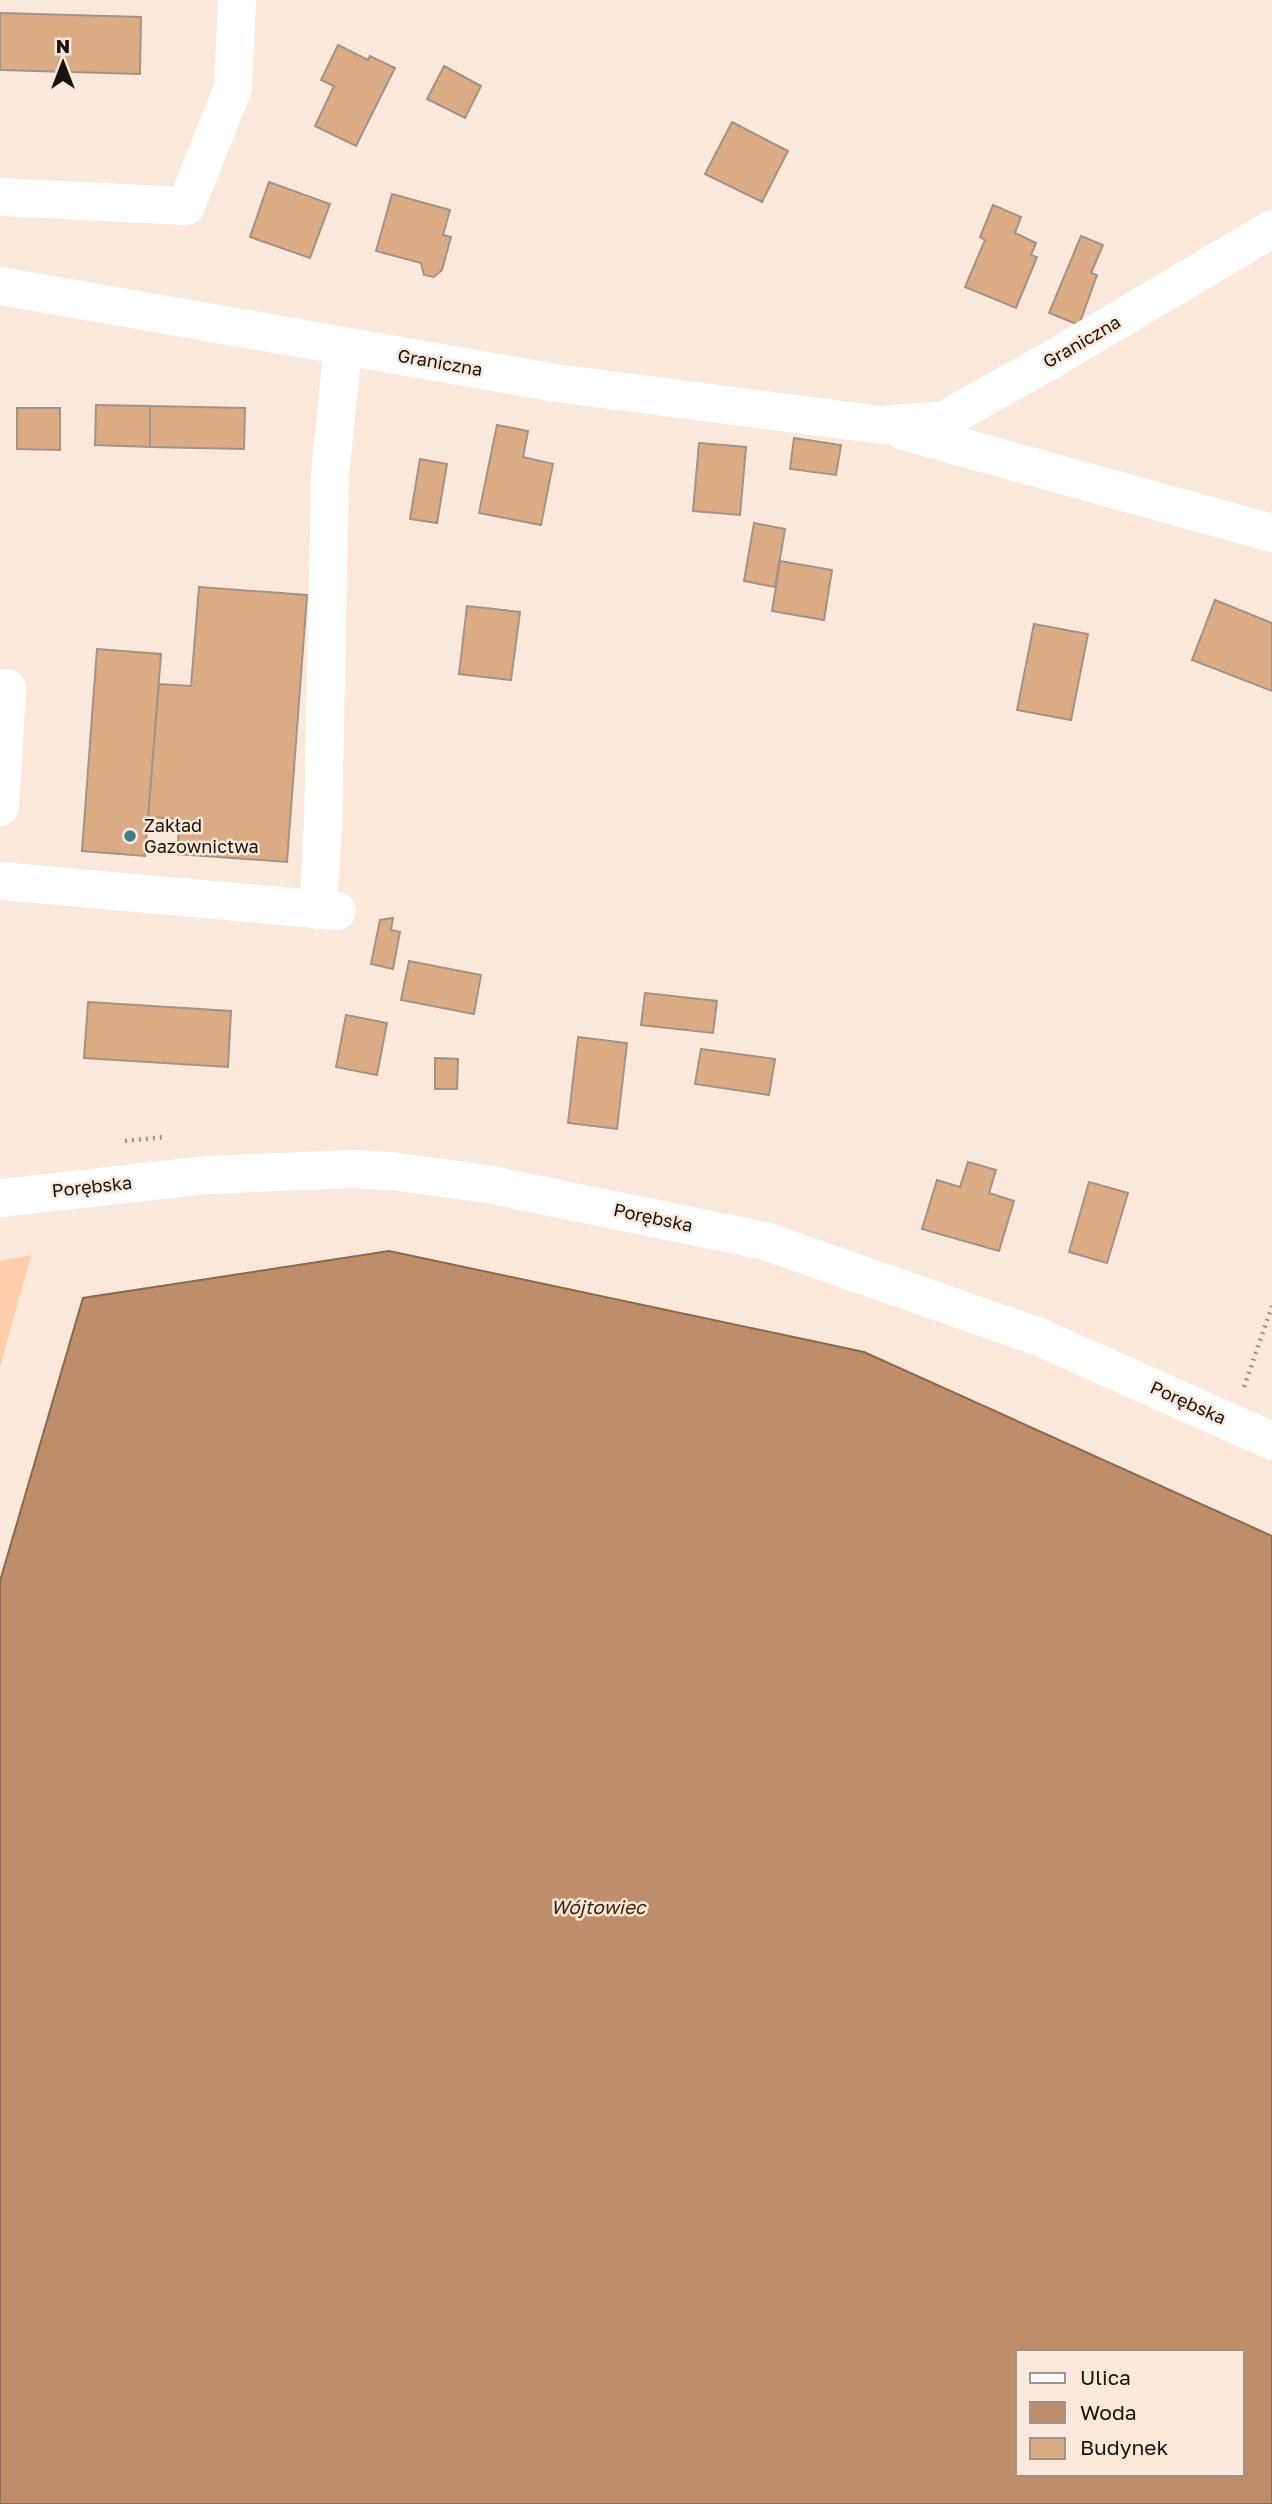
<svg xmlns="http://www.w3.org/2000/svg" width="1272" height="2504" viewBox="0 0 1272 2504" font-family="'Golos Text',sans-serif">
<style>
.green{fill:#fcceaa}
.water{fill:#bd8e69;stroke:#8c694e;stroke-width:2;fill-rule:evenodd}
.building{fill:#dbab84;stroke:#a39286;stroke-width:2}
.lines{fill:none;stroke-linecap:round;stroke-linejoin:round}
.path{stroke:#a2948b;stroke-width:4.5;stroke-dasharray:2 5;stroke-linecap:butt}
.minor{stroke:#fff;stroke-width:38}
.poi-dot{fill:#3b818d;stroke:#fae8db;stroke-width:2.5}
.labels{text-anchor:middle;stroke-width:5;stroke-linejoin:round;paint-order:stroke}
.street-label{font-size:18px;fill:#19130e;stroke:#fae8db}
.poi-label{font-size:18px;fill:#19130e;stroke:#fae8db;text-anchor:start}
.water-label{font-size:19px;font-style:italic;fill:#432304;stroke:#fae8db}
</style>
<rect width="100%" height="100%" fill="#fae8db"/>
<path class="green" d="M31,1255L0,1367V1261Z"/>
<path class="water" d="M389,1251L864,1352L1272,1536V2504H0V1581L83,1298ZM1018,2352H1242V2474H1018Z"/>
<path class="building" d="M0,13L141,17L140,74L0,70Z
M338,45L368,60L370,56L395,68L356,146L315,126L334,86L321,80Z
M444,66L481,86L465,118L427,99Z
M732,122L788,151L762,202L705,174Z
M269,182L330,204L310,258L250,237Z
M392,194L450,210L443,235L451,237L442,270L434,277L424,275L421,263L376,251Z
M993,205L1021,217L1015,233L1036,243L1031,255L1037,257L1016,308L965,287L985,240L980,237Z
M1081,236L1103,245L1091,273L1097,275L1079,325L1049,313Z
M96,405L150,406V447L95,445Z
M150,406L245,408L244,449L150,447Z
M17,408H60V450L17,449Z
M497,425L528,431L523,457L553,464L541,525L479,513Z
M794,438L841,445L836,475L790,469Z
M699,443L746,447L740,515L693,511Z
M420,459L447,464L437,523L410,519Z
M754,523L785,529L775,587L744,581Z
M780,561L832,570L824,620L772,611Z
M199,587L307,595L287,862L177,854L180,819L148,817L159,684L191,686Z
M1215,600L1272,623V691L1192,660Z
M467,606L520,612L511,680L459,674Z
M1034,624L1088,634L1071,720L1017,710Z
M97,649L161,654L145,856L82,851Z
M393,918L391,930L400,932L393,969L371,964L380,920Z
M409,961L481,975L474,1014L401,1000Z
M645,993L717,1001L713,1033L641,1025Z
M88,1002L231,1011L228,1067L84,1058Z
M346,1015L387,1023L377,1075L336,1067Z
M578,1037L627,1043L617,1129L568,1123Z
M701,1049L775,1059L769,1095L695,1084Z
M435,1058L458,1059L457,1089H435Z
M968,1162L996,1170L989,1193L1014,1201L999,1251L922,1229L937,1180L960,1187Z
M1089,1182L1128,1193L1107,1263L1069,1252Z"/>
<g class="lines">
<path class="path" d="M125,1141L165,1137
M1244,1387L1272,1306"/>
<path class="minor" d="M0,197L186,206L233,88L237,0
M0,286L556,383L881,425L944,420L1051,360L1272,229
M903,431L1272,533
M0,688H7L0,807
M0,881L337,911
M318,910L323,824L330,475L343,346
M0,1198L207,1175L352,1169L390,1171L487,1184L765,1241L1039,1337L1272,1441"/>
</g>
<circle class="poi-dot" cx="130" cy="836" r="7"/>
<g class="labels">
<g class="street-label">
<text transform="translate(1082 342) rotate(-30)" y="6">Graniczna</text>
<text transform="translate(440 363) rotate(10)" y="6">Graniczna</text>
<text transform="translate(92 1187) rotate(-6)" y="6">Porębska</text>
<text transform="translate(653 1218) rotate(12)" y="6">Porębska</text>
<text transform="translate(1188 1403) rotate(24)" y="6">Porębska</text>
</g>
<g class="poi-label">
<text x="144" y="832">Zakład<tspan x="144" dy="21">Gazownictwa</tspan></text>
</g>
<g class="water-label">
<text x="598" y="1914">Wójtowiec</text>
</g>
</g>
<rect x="1016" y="2350" width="228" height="126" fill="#fae8db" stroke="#a09389" stroke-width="2"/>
<rect x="1030" y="2373" width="35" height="10" fill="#ffffff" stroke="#a09389" stroke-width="2"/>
<text x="1080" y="2385" font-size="21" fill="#19130e">Ulica</text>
<rect x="1030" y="2402" width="35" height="21" fill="#bd8e69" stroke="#a09389" stroke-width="2"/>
<text x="1080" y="2420" font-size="21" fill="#19130e">Woda</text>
<rect x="1030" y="2438" width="35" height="21" fill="#dbab84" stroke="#a09389" stroke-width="2"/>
<text x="1080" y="2455" font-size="21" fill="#19130e">Budynek</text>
<g transform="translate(63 63)" stroke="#fae8db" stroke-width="5" paint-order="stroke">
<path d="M0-5L12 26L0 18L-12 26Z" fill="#19130e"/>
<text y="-10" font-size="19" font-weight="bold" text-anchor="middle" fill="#19130e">N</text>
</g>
</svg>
